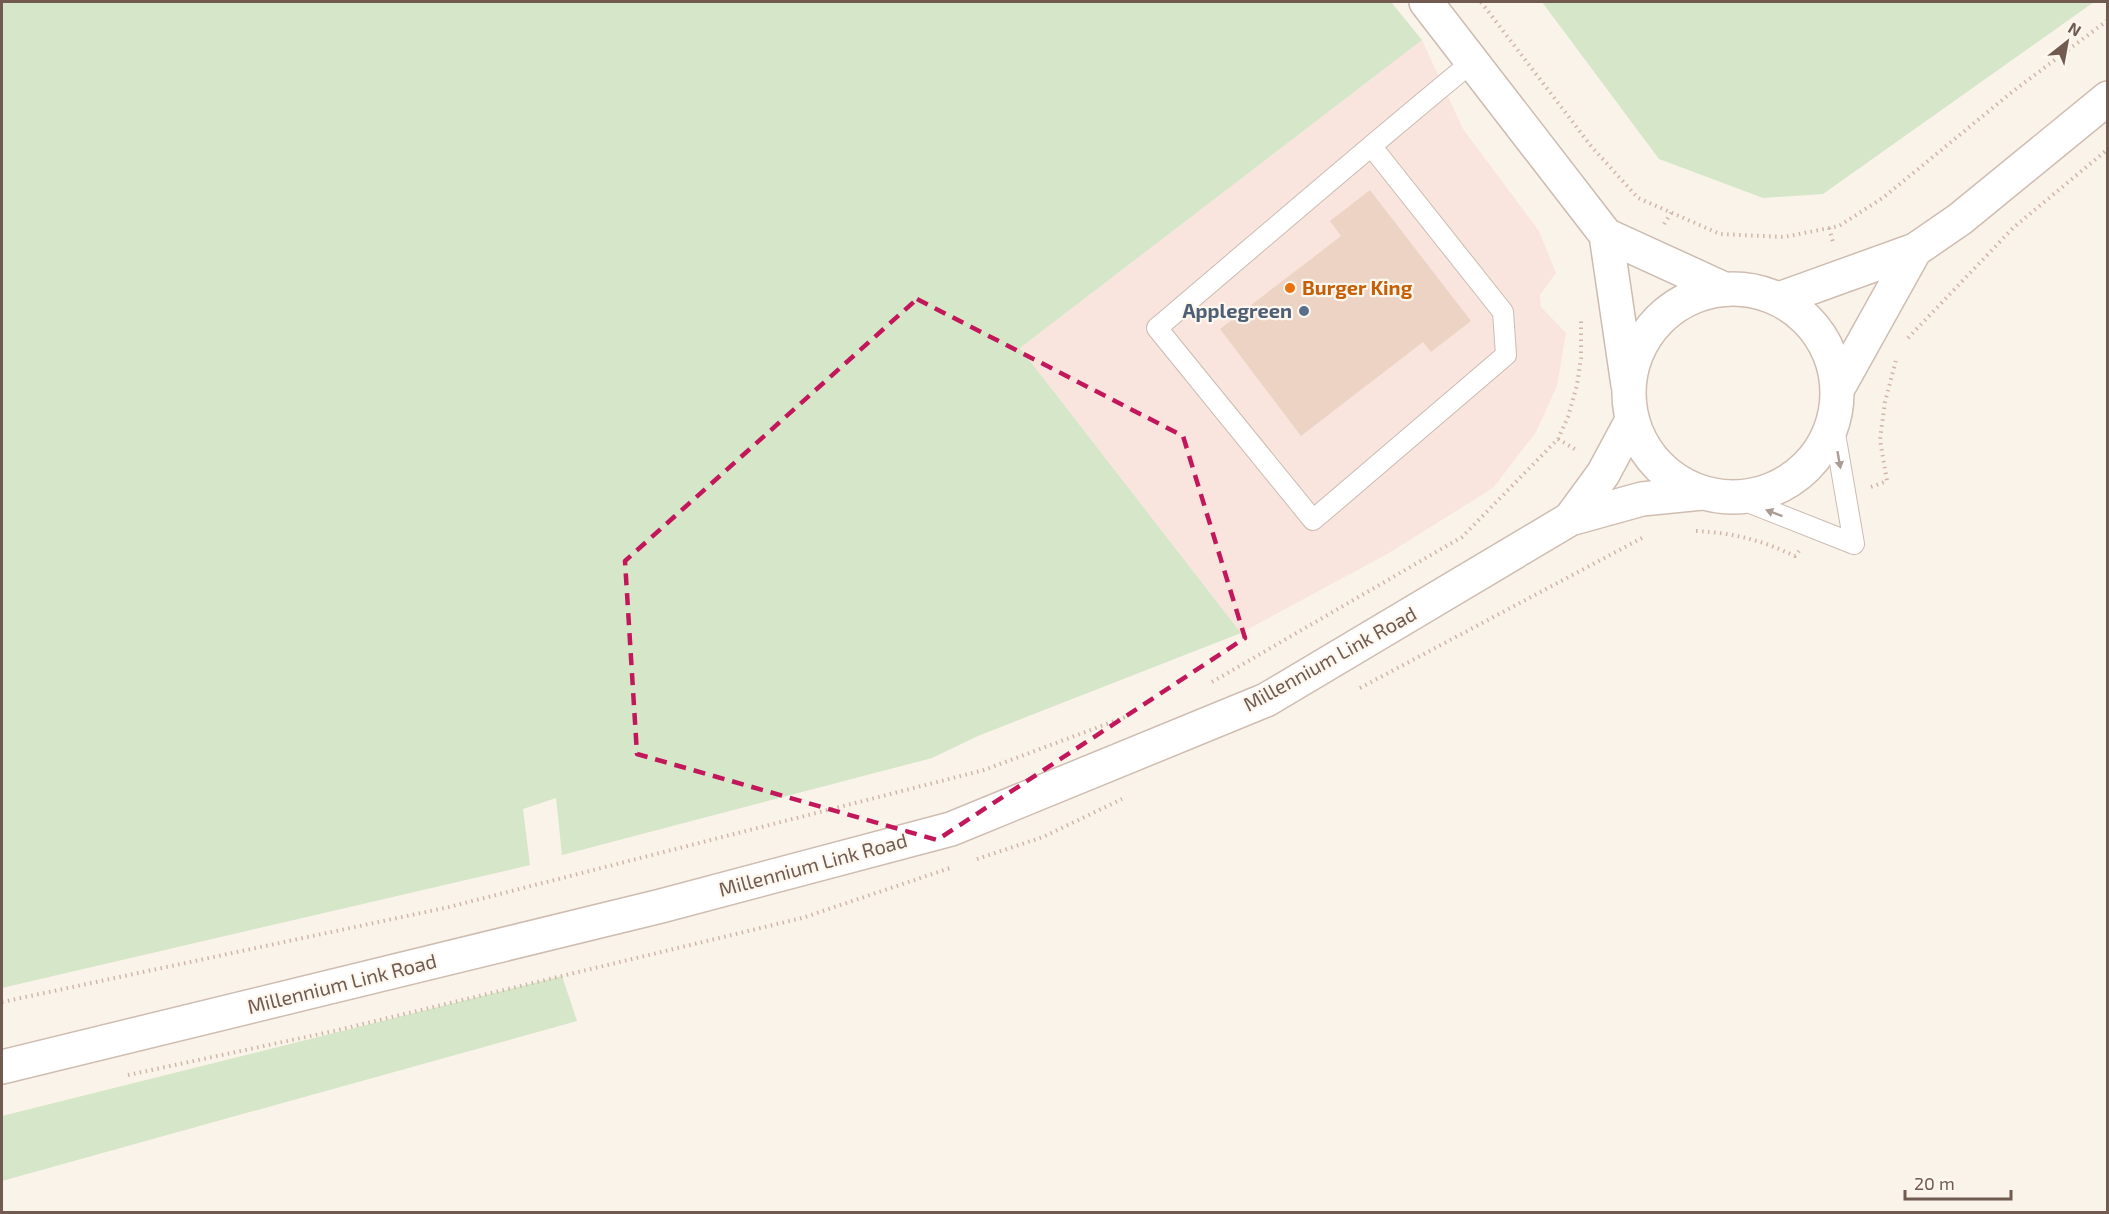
<svg xmlns="http://www.w3.org/2000/svg" width="2109" height="1214" viewBox="0 0 2109 1214" font-family="'Exo 2',sans-serif">
<style>
.commercial{fill:#f9e5de}
.green{fill:#d6e6c9}
.building{fill:#ecd3c4}
.lines{fill:none;stroke-linecap:round;stroke-linejoin:round}
.service-casing{stroke:#cbbbb0;stroke-width:22}
.minor-casing{stroke:#cbbbb0;stroke-width:36}
.secondary-casing{stroke:#cfbdb1;stroke-width:36}
.path{stroke:#d1b6a7;stroke-width:4;stroke-dasharray:1.5 4.5;stroke-linecap:butt}
.service{stroke:#fff;stroke-width:20}
.minor{stroke:#fff;stroke-width:33}
.secondary{stroke:#fff;stroke-width:33}
.oneway{fill:#aa9d96}
.marked{fill:none;stroke:#c2185b;stroke-width:4.5;stroke-dasharray:12 8;stroke-linejoin:round}
.food-dot{fill:#e8710a;stroke:#fdf7ef;stroke-width:2}
.service-dot{fill:#5c6f8a;stroke:#fdf7ef;stroke-width:2}
.labels{text-anchor:middle;stroke-width:4.5;stroke-linejoin:round;paint-order:stroke}
.food-label{font-size:20px;font-weight:bold;fill:#c56008;stroke:#fdf7ef;text-anchor:start}
.service-label{font-size:20px;font-weight:bold;fill:#4e5e75;stroke:#fdf7ef;text-anchor:end}
.street-label{font-size:20px;fill:#715b50;stroke:#fdf7ef}
</style>
<rect width="100%" height="100%" fill="#faf3e9"/>
<path class="commercial" d="M1422,40L1463,129L1539,231L1556,273L1540,295L1541,307L1566,333L1557,386L1536,432L1493,488L1389,553L1241,633L1020,348Z"/>
<path class="green" d="M2,2H1391L1422,40L1020,348L1241,633L978,736L932,758L562,855L556,798L523,809L530,865L2,988Z
M1542,2H2094L1823,194L1763,198L1659,159Z
M562,976L577,1021L2,1181V1116Z"/>
<path class="building" d="M1370,190L1471,321L1431,352L1423,342L1301,436L1220,329L1341,236L1330,221Z"/>
<g class="lines">
<defs>
<path id="service" d="M1372,147L1503,312L1506,355L1313,520L1157,328C1262,239 1366,149 1472,62
M1833,422L1854,544
M1735,497L1854,544"/>
<path id="minor" d="M1426,2L1606,235L1724,289
M1606,235L1628,385"/>
<path id="secondary" d="M1629 393a104 104 0 1 1 208 0a104 104 0 1 1-208 0Z
M1779,299L1915,250L1960,219L2108,98
M1837,390L1915,250
M1570,519L1603,474L1632,420
M2,1067L661,906L951,829L1266,700L1570,519L1642,499L1702,493"/>
</defs>
<use href="#service" class="service-casing"/>
<use href="#minor" class="minor-casing"/>
<use href="#secondary" class="secondary-casing"/>
<path class="path" d="M1481,2L1591,146L1638,198L1720,234L1784,237L1839,226L1884,197L2012,92L2108,20
M1664,224L1672,212
M1829,228L1833,242
M1908,338L2013,228L2108,149
M1558,439L1578,451
M1871,487L1887,481L1880,440L1885,402L1896,360
M1696,531C1734,533 1761,540 1795,556L1799,551
M1212,682L1462,537L1558,439L1568,417L1577,385L1581,358V321
M1360,688L1642,538
M977,859L1043,837L1122,799
M2,1002L449,907L984,770L1128,716
M128,1075L334,1031L802,918L950,868"/>
<use href="#service" class="service"/>
<use href="#minor" class="minor"/>
<use href="#secondary" class="secondary"/>
</g>
<defs><path id="oneway-solid" d="M-6-.8H1V-3.2L6.5 0L1 3.2V.8H-6Z" transform="scale(1.5)"/></defs>
<g class="oneway">
<use href="#oneway-solid" transform="translate(1839 460) rotate(80)"/>
<use href="#oneway-solid" transform="translate(1774 513) rotate(-159)"/>
</g>
<path class="marked" d="M917,299L1183,436L1245,638L937,840L637,754L625,561Z"/>
<circle class="food-dot" cx="1290" cy="288" r="6"/>
<circle class="service-dot" cx="1304" cy="311" r="6"/>
<g class="labels">
<g class="food-label">
<text x="1302" y="295">Burger King</text>
</g>
<g class="service-label">
<text x="1292" y="318">Applegreen</text>
</g>
<g class="street-label">
<text transform="translate(1330 659) rotate(-29)" y="7">Millennium Link Road</text>
<text transform="translate(813 865) rotate(-15)" y="7">Millennium Link Road</text>
<text transform="translate(342 984) rotate(-14)" y="7">Millennium Link Road</text>
</g>
</g>
<rect width="2109" height="1214" fill="none" stroke="#715b50" stroke-width="6"/>
<g transform="translate(2067 42) rotate(31)" stroke="#fdf7ef" stroke-width="4.5" paint-order="stroke">
<path d="M0-4.5L10 22L0 15L-10 22Z" fill="#715b50"/>
<text y="-9" font-size="16" font-weight="bold" text-anchor="middle" fill="#715b50">N</text>
</g>
<path d="M1905 1190v9h106v-9" fill="none" stroke="#715b50" stroke-width="3"/>
<text x="1914" y="1190" font-size="18" fill="#715b50" stroke="#fdf7ef" stroke-width="4.5" paint-order="stroke">20 m</text>
</svg>
